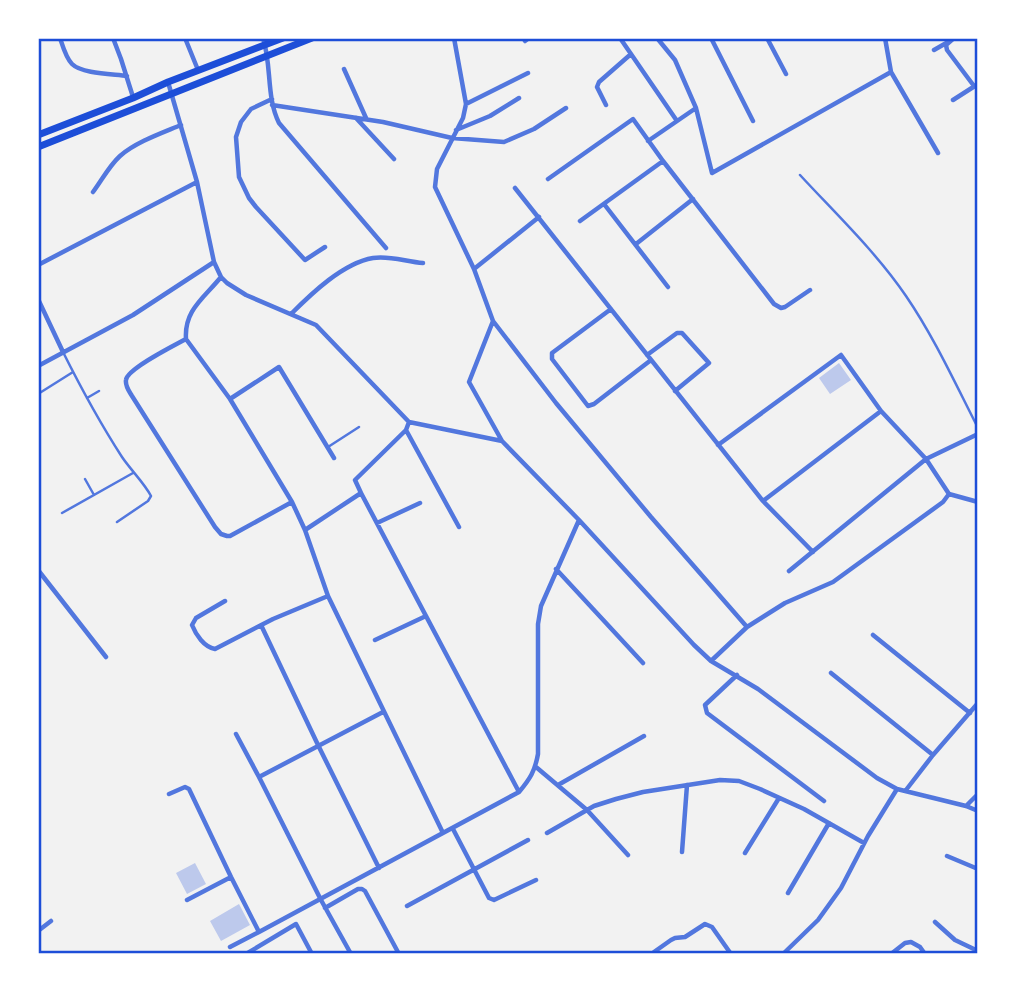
<svg xmlns="http://www.w3.org/2000/svg" width="1016" height="992" viewBox="0 0 1016 992" font-family="'PT Sans',sans-serif">
<style>
.building{fill:#bdc9ec}
.lines{fill:none;stroke-linecap:round;stroke-linejoin:round}
.service{stroke:#5277de;stroke-width:2.5}
.minor{stroke:#5277de;stroke-width:4.5}
.primary{stroke:#1d4ed8;stroke-width:7}
.neatline{fill:none;stroke:#1d4ed8;stroke-width:2.5}
</style>
<rect width="100%" height="100%" fill="#f2f2f2"/>
<path class="building" d="M839,363L851,380L830,394L819,378Z
M195,863L206,884L187,894L176,873Z
M239,904L250,925L221,941L210,921Z"/>
<g class="lines">
<path class="service" d="M800,175C836,214 876,252 906,296C934,337 955,383 978,428
M63,352C81,388 100,423 122,457C130,469 145,484 151,496L148,501L117,522
M38,394L73,372
M87,398L99,391
M328,447L359,427
M85,479L94,495
M62,513L133,473"/>
<path class="minor" d="M60,38C63,47 66,58 72,64C82,74 113,74 127,76
M113,38L121,59L133,97
M185,38L198,70
M263,38C272,66 266,97 279,123L386,248
M454,38L466,104L463,118L437,169L435,187L474,269L493,321L556,403L651,517L747,627
M620,38L677,121
M657,38L675,60L696,108L712,173L891,72
M711,38L753,121
M767,38L786,74
M885,38L891,72L938,153
M954,38L946,45L947,50L974,86
M525,41L529,38
M934,50L948,42
M344,69L366,118
M168,82L197,182L214,262L221,277L227,283L246,295L316,325L409,422L502,441L579,520L694,645L711,661L758,689L877,778L897,789L966,806L978,811
M272,99L251,109L241,122L236,137L239,177L249,198L256,207L305,260L325,247
M953,100L978,84
M466,104L528,73
M272,105L383,122L452,138L504,142L534,129L566,108
M606,105L597,87L599,82L631,54
M356,118L394,159
M456,130L490,116L519,98
M648,141L696,108
M548,179L633,119L663,161L774,304L781,308L785,307L810,290
M515,188L763,501L813,552
M93,192C102,180 109,166 120,156C136,142 162,133 181,125
M604,204L668,287
M580,221L663,161
M636,244L693,199
M38,265L197,182
M474,269L539,217
M221,277C204,298 184,310 186,339L230,399L292,502L305,530L328,596L443,833
M38,299L63,352
M611,309L552,353V359L588,406L594,404L651,360
M291,314C311,294 343,263 373,258C389,255 407,262 423,263
M493,321L469,382L502,441
M186,339C175,345 127,369 126,380C125,386 129,391 132,396L215,527L221,534L227,536H230L292,502
M647,355L677,333H682L709,363L675,391
M38,366L133,315L214,262
M230,399L279,367L334,458
M406,430L459,527
M718,445L841,355L881,411L926,459L789,571
M361,493L519,792
M949,494L978,502
M763,501L881,411
M377,523L420,503
M305,530L361,493L355,480L406,430L409,422
M556,569L643,663
M38,570L106,657
M225,601L196,618L192,625C196,635 204,647 215,649L273,619L328,596
M261,625L318,745L379,868
M873,635L970,713
M375,640L426,616
M711,661L747,627L785,603L833,582L943,502L949,494L926,459L978,434
M831,673L933,755
M737,675L705,705L707,713L824,801
M236,734L259,777
M536,767L587,810L628,855
M558,785L644,736
M906,790L933,755L978,703
M169,794L185,787L189,789L231,877L259,932L519,792C530,779 535,771 538,754V624L541,606L579,520
M966,806L978,794
M453,829L489,898L494,900L536,880
M547,833L594,806L616,799L643,792L720,780L739,781L760,789L804,809L864,843
M682,852L687,785
M745,853L779,798
M947,856L978,869
M788,893L829,823
M187,900L231,877
M407,906L528,840
M325,908L358,889H362L365,891L399,954
M935,922L955,940L978,951
M38,931L51,921
M230,947L259,932
M654,952L671,940L675,938L685,937L705,924L712,927L731,954
M246,954L296,924L312,954
M351,954L321,900L259,777L383,712
M783,954L818,920L841,888L868,836L897,789
M891,954L905,943L911,942L920,947L925,954"/>
<path class="primary" d="M38,135L133,98L168,82L283,38
M38,147L312,38"/>
</g>
<rect width="1016" height="992" fill="none" stroke="#ffffff" stroke-width="80"/>
<rect x="40" y="40" width="936" height="912" class="neatline"/>
</svg>
